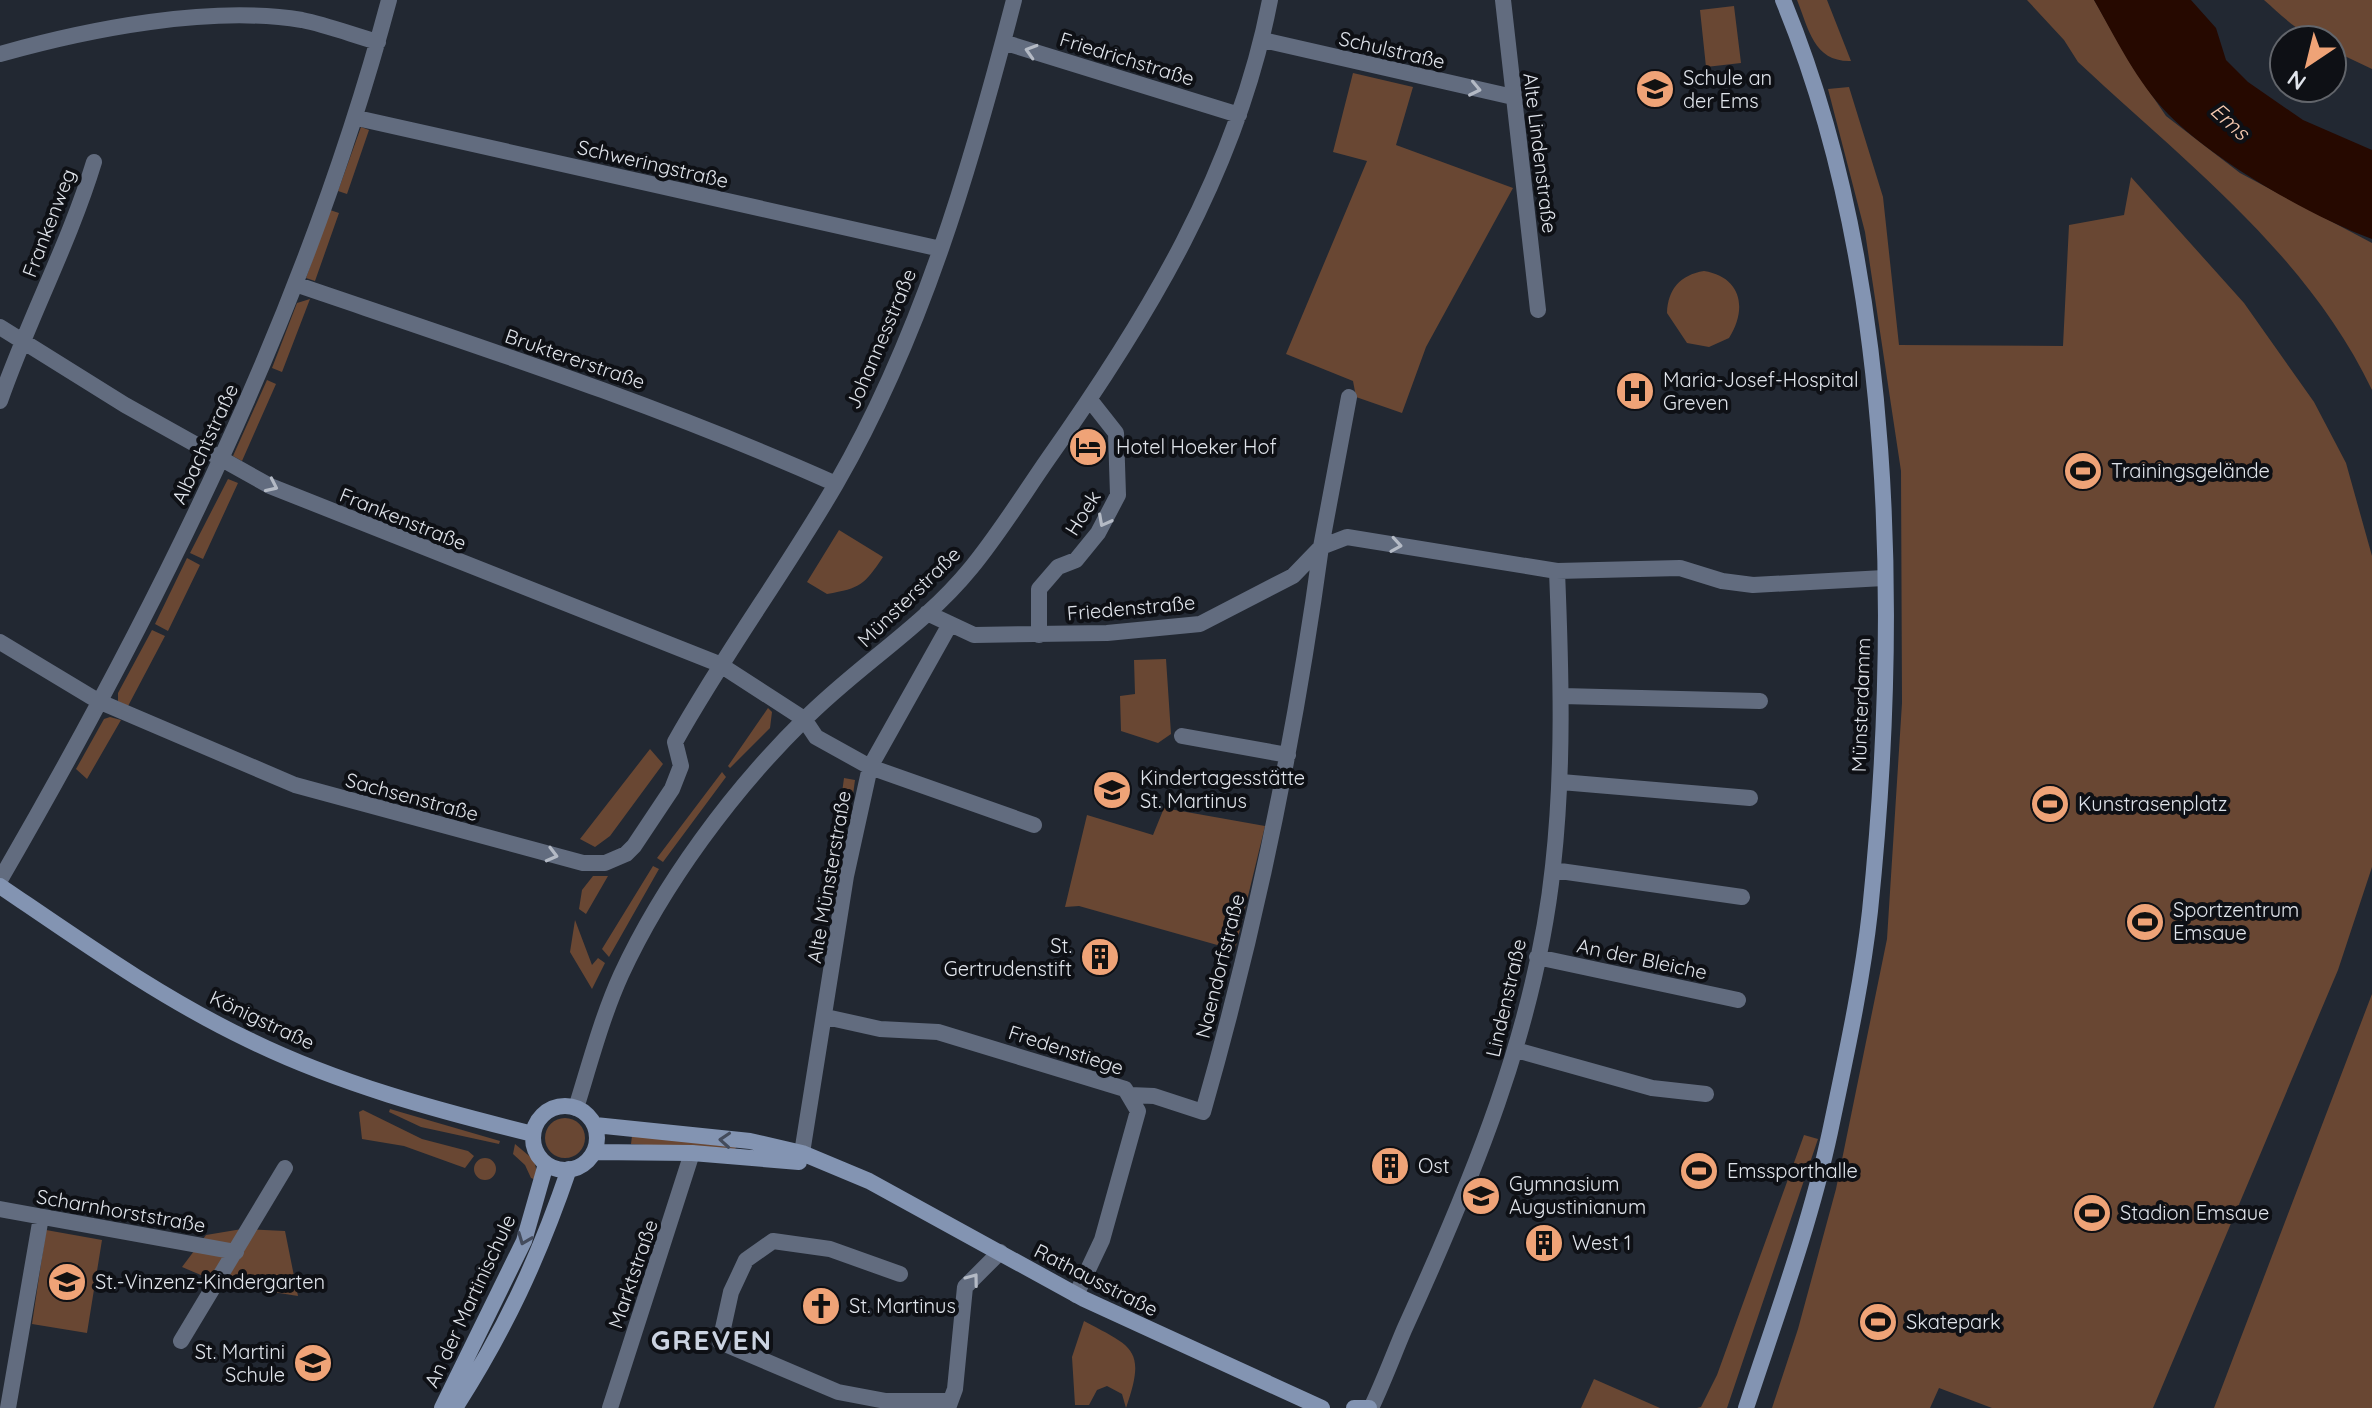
<svg xmlns="http://www.w3.org/2000/svg" width="2372" height="1408" viewBox="0 0 2372 1408" font-family="Quicksand,sans-serif">
<style>
.green{fill:#694733}
.water{fill:#260900}
.lines{fill:none;stroke-linecap:round;stroke-linejoin:round}
.street{stroke:#626c7f;stroke-width:16}
.secondary{stroke:#8394b2;stroke-width:16}
.oneway{stroke:#b4bac5}
.oneway2{stroke:#434b5c}
.labels{text-anchor:middle;stroke-width:8;stroke-linejoin:round;paint-order:stroke}
.street-label{font-size:20px;fill:#e0e4eb;stroke:#0e1015}
.poi-label{font-size:20px;fill:#e0e4eb;stroke:#0e1015;text-anchor:start}
.water-label{font-size:22px;font-style:italic;fill:#f5c9b0;stroke:#0e1015}
.district-label{font-size:28px;font-weight:bold;letter-spacing:2px;fill:#cbd3e1;stroke:#0e1015}
</style>
<rect width="100%" height="100%" fill="#222832"/>
<path class="green" d="M1797,0H1827L1851,61C1814,62 1809,30 1797,0Z
M2027,0H2094L2132,66L2166,116L2240,173L2372,243V390C2307,254 2185,162 2078,62L2064,40Z
M2264,0H2372V69L2332,50V40C2304,40 2285,18 2264,0Z
M1734,6L1741,63L1706,67L1700,10Z
M1353,73L1413,87L1396,145L1513,188L1426,347L1402,413L1356,397L1353,381L1286,354L1367,161L1333,152Z
M1849,87L1883,197L1899,345L2063,346L2069,225L2124,215L2131,177L2244,303L2314,402L2346,463L2372,556V867L2338,970L2153,1408H1992L1939,1388L1930,1408H1772L1798,1329L1836,1189L1887,939L1902,703L1901,471L1865,232L1828,89Z
M361,127L369,130L347,194L338,191Z
M330,210L339,213L315,281L306,278Z
M1704,271C1741,277 1748,308 1729,338L1709,347L1687,343L1667,313C1668,289 1680,275 1704,271Z
M310,299L282,372L272,368L297,303Z
M267,380L276,384L242,461L233,456Z
M228,479L238,483L203,559L190,553Z
M839,530L883,557C864,585 861,588 827,594L807,582Z
M187,558L200,565L168,631L155,624Z
M152,630L165,636L127,708L118,701V693Z
M1166,659L1171,734L1158,743L1121,731L1120,696L1135,694L1134,660Z
M768,708L772,712L770,728L730,768L728,766Z
M110,717L121,720L87,779L76,769L104,719Z
M650,749L663,764L610,836L595,847L580,839Z
M722,772L726,777L663,862L657,858Z
M844,778L855,780L852,802L841,800Z
M1164,808L1265,826L1235,950L1079,906L1065,907L1087,815L1153,835Z
M653,866L659,869L609,957L602,949Z
M593,876H608L586,914L579,909L582,890Z
M575,920L592,965L598,958L605,963L592,989L570,952Z
M2372,994V1408H2214Z
M390,1109L500,1141L499,1144L421,1127L389,1112Z
M363,1110L422,1139L468,1151L474,1156L465,1168L404,1146L362,1139L359,1112Z
M545 1138a20 20 0 1 1 40 0a20 20 0 1 1-40 0Z
M1804,1135L1818,1139L1727,1408H1697L1701,1407L1717,1375Z
M632,1136L737,1146L734,1151L631,1144Z
M515,1144L534,1160L539,1181L531,1178L525,1165L513,1154Z
M474 1169a11 11 0 1 1 22 0a11 11 0 1 1-22 0Z
M242,1229L285,1231L298,1296L222,1284L182,1267L206,1235Z
M46,1230L102,1240L87,1333L32,1324Z
M1084,1321C1132,1347 1147,1348 1126,1408L1122,1394L1107,1386L1097,1390L1089,1405H1075L1072,1357Z
M1594,1379L1660,1408H1581Z"/>
<path class="water" d="M2094,0H2191L2216,28L2226,60L2248,82L2303,120L2372,150V239C2310,216 2214,161 2168,114C2137,82 2116,39 2094,0Z"/>
<g class="lines">
<path class="street" d="M1503,0L1538,310
M1263,40L1513,97
M1003,42L1239,115
M0,54C89,29 210,5 302,20C327,25 353,35 378,42
M357,118L941,249
M295,284C477,346 660,405 836,484
M0,327L125,405L270,486L719,664L804,719L816,737L870,767L1034,825
M0,401C28,320 69,244 94,162
M1321,547L1347,537L1557,571L1680,568L1722,581L1753,585L1884,578
M927,613L974,635L1107,633L1200,624L1293,576L1321,547L1349,397
M1039,635V589L1058,567L1076,560L1098,533L1118,495L1116,433L1090,400
M0,642L98,701L295,785L583,863H605L626,854L634,846L672,789L681,766L675,742C724,654 785,572 836,484C922,335 971,166 1014,0
M1562,696L1760,701
M1182,736L1288,755
M1561,782L1750,798
M1553,870L1742,897
M0,880C161,602 306,311 389,0
M1537,957L1738,1000
M826,1017L880,1029L938,1032L1125,1089L1138,1111L1102,1240L1076,1295
M1516,1050L1652,1088L1706,1094
M1130,1095L1154,1096L1203,1112C1256,927 1295,738 1321,547
M576,1108C590,1063 602,1017 621,975C663,884 732,791 803,721C856,667 923,627 971,568C999,534 1023,495 1048,459C1147,319 1237,171 1270,0
M802,1153L846,876L870,767L949,626
M0,1209L236,1252
M900,1274L830,1249L773,1241L746,1260L731,1292L720,1342L838,1392L886,1401H949
M181,1341L285,1168
M8,1408L41,1217
M610,1408L692,1153
M948,1408L955,1389L965,1287L1000,1252
M1371,1408C1383,1383 1393,1356 1404,1330C1471,1183 1536,1029 1553,866C1564,767 1561,670 1557,571"/>
<path class="secondary" d="M0,886C81,941 161,998 249,1040C339,1084 436,1110 533,1134
M533 1138a32 32 0 1 1 64 0a32 32 0 1 1-64 0Z
M595,1125L750,1141L802,1153L869,1181L1084,1299L1322,1408
M594,1152L692,1153L799,1162
M442,1408L524,1241L546,1164
M455,1408C505,1330 539,1257 569,1169
M1354,1408H1369
M1746,1408C1776,1317 1810,1225 1830,1132C1845,1060 1862,984 1870,911C1900,621 1896,273 1783,0"/>
</g>
<defs><path id="oneway-chevron" d="M-2-3.5L2.5 0L-2 3.5" fill="none" stroke-width="1.6" stroke-linecap="round" stroke-linejoin="round" transform="scale(2)"/></defs>
<g class="oneway">
<use href="#oneway-chevron" transform="translate(1031 51) rotate(-163)"/>
<use href="#oneway-chevron" transform="translate(1475 89) rotate(12)"/>
<use href="#oneway-chevron" transform="translate(272 486) rotate(25)"/>
<use href="#oneway-chevron" transform="translate(1104 521) rotate(118)"/>
<use href="#oneway-chevron" transform="translate(1396 545) rotate(9)"/>
<use href="#oneway-chevron" transform="translate(552 855) rotate(15)"/>
<use href="#oneway-chevron" transform="translate(973 1279) rotate(-53)"/>
</g>
<g class="oneway2">
<use href="#oneway-chevron" transform="translate(725 1140) rotate(-176)"/>
<use href="#oneway-chevron" transform="translate(524 1239) rotate(111)"/>
</g>
<defs>
<symbol id="school-disc" viewBox="-11 -11 22 22"><circle r="9.5" fill="#efa377" stroke="#0e1015"/><path d="M0-5L7-2L0 1L-7-2ZM-4 1L0 2.5L4 1V4Q0 6-4 4Z" fill="#111"/></symbol>
<symbol id="hospital-disc" viewBox="-11 -11 22 22"><circle r="9.5" fill="#efa377" stroke="#0e1015"/><path d="M-5-5h3v3.5h4V-5h3V5h-3V1.5h-4V5h-3Z" fill="#111"/></symbol>
<symbol id="hotel-disc" viewBox="-11 -11 22 22"><circle r="9.5" fill="#efa377" stroke="#0e1015"/><path d="M-6-4.5h1.5V1H6V5H4.5V3h-9V5H-6ZM-4 0a1.8 1.8 0 1 1 3.6 0ZM.5 0V-2.5h3Q6-2.5 6 0Z" fill="#111"/></symbol>
<symbol id="stadium-disc" viewBox="-11 -11 22 22"><circle r="9.5" fill="#efa377" stroke="#0e1015"/><path d="M0-5a6.5 5 0 1 0 0 10a6.5 5 0 1 0 0-10ZM-3.5-1.8h7v3.6h-7Z" fill="#111"/></symbol>
<symbol id="building-disc" viewBox="-11 -11 22 22"><circle r="9.5" fill="#efa377" stroke="#0e1015"/><path d="M-4-6H4V6H1V3H-1V6H-4ZM-2.5-4.3h1.7v1.8h-1.7ZM.8-4.3h1.7v1.8H.8ZM-2.5-1h1.7V.8h-1.7ZM.8-1h1.7V.8H.8Z" fill="#111"/></symbol>
<symbol id="church-disc" viewBox="-11 -11 22 22"><circle r="9.5" fill="#efa377" stroke="#0e1015"/><path d="M-1.2-6h2.4v3.5h3.3v2.4h-3.3V6h-2.4V-.1h-3.3v-2.4h3.3Z" fill="#111"/></symbol>
</defs>
<g fill-rule="evenodd">
<use href="#school-disc" x="1633" y="67" width="44" height="44"/>
<use href="#hospital-disc" x="1613" y="369" width="44" height="44"/>
<use href="#hotel-disc" x="1066" y="425" width="44" height="44"/>
<use href="#stadium-disc" x="2061" y="449" width="44" height="44"/>
<use href="#school-disc" x="1090" y="768" width="44" height="44"/>
<use href="#stadium-disc" x="2028" y="782" width="44" height="44"/>
<use href="#stadium-disc" x="2123" y="900" width="44" height="44"/>
<use href="#building-disc" x="1078" y="935" width="44" height="44"/>
<use href="#building-disc" x="1368" y="1144" width="44" height="44"/>
<use href="#stadium-disc" x="1677" y="1149" width="44" height="44"/>
<use href="#school-disc" x="1459" y="1174" width="44" height="44"/>
<use href="#stadium-disc" x="2070" y="1191" width="44" height="44"/>
<use href="#building-disc" x="1522" y="1221" width="44" height="44"/>
<use href="#school-disc" x="45" y="1260" width="44" height="44"/>
<use href="#church-disc" x="799" y="1284" width="44" height="44"/>
<use href="#stadium-disc" x="1856" y="1300" width="44" height="44"/>
<use href="#school-disc" x="291" y="1341" width="44" height="44"/>
</g>
<g class="labels">
<g class="street-label">
<text transform="translate(1392 50) rotate(13)" y="7">Schulstraße</text>
<text transform="translate(1127 59) rotate(17)" y="7">Friedrichstraße</text>
<text transform="translate(1540 153) rotate(83)" y="7">Alte Lindenstraße</text>
<text transform="translate(653 164) rotate(13)" y="7">Schweringstraße</text>
<text transform="translate(49 223) rotate(-69)" y="7">Frankenweg</text>
<text transform="translate(881 339) rotate(-67)" y="7">Johannesstraße</text>
<text transform="translate(575 359) rotate(19)" y="7">Bruktererstraße</text>
<text transform="translate(205 444) rotate(-65)" y="7">Albachtstraße</text>
<text transform="translate(1083 513) rotate(-58)" y="7">Hoek</text>
<text transform="translate(403 519) rotate(22)" y="7">Frankenstraße</text>
<text transform="translate(909 597) rotate(-44)" y="7">Münsterstraße</text>
<text transform="translate(1131 608) rotate(-5)" y="7">Friedenstraße</text>
<text transform="translate(1861 705) rotate(-88)" y="7">Münsterdamm</text>
<text transform="translate(412 797) rotate(15)" y="7">Sachsenstraße</text>
<text transform="translate(829 877) rotate(-80)" y="7">Alte Münsterstraße</text>
<text transform="translate(1642 959) rotate(12)" y="7">An der Bleiche</text>
<text transform="translate(1220 966) rotate(-76)" y="7">Naendorfstraße</text>
<text transform="translate(1506 998) rotate(-77)" y="7">Lindenstraße</text>
<text transform="translate(262 1020) rotate(25)" y="7">Königstraße</text>
<text transform="translate(1066 1050) rotate(18)" y="7">Fredenstiege</text>
<text transform="translate(121 1211) rotate(10)" y="7">Scharnhorststraße</text>
<text transform="translate(633 1274) rotate(-71)" y="7">Marktstraße</text>
<text transform="translate(1096 1280) rotate(27)" y="7">Rathausstraße</text>
<text transform="translate(470 1301) rotate(-65)" y="7">An der Martinischule</text>
</g>
<g class="poi-label">
<text x="1683" y="85">Schule an<tspan x="1683" dy="23">der Ems</tspan></text>
<text x="1663" y="387">Maria-Josef-Hospital<tspan x="1663" dy="23">Greven</tspan></text>
<text x="1116" y="454">Hotel Hoeker Hof</text>
<text x="2111" y="478">Trainingsgelände</text>
<text x="1140" y="785">Kindertagesstätte<tspan x="1140" dy="23">St. Martinus</tspan></text>
<text x="2078" y="811">Kunstrasenplatz</text>
<text x="2173" y="917">Sportzentrum<tspan x="2173" dy="23">Emsaue</tspan></text>
<text x="1072" y="953" text-anchor="end">St.<tspan x="1072" dy="23">Gertrudenstift</tspan></text>
<text x="1418" y="1173">Ost</text>
<text x="1727" y="1178">Emssporthalle</text>
<text x="1509" y="1191">Gymnasium<tspan x="1509" dy="23">Augustinianum</tspan></text>
<text x="2120" y="1220">Stadion Emsaue</text>
<text x="1572" y="1250">West 1</text>
<text x="95" y="1289">St.-Vinzenz-Kindergarten</text>
<text x="849" y="1313">St. Martinus</text>
<text x="1906" y="1329">Skatepark</text>
<text x="285" y="1359" text-anchor="end">St. Martini<tspan x="285" dy="23">Schule</tspan></text>
</g>
<g class="water-label">
<text transform="translate(2230 121) rotate(42)" y="8">Ems</text>
</g>
<g class="district-label">
<text x="712" y="1350">GREVEN</text>
</g>
</g>
<g transform="translate(2308 64) rotate(215)"><circle r="38" fill="#0e1015" stroke="#62656b" stroke-width="2"/>
<path d="M0-6L14 30L0 20L-14 30Z" fill="#efa377"/>
<text y="-12" font-size="22" font-weight="bold" text-anchor="middle" fill="#e0e4eb">N</text>
</g>
</svg>
